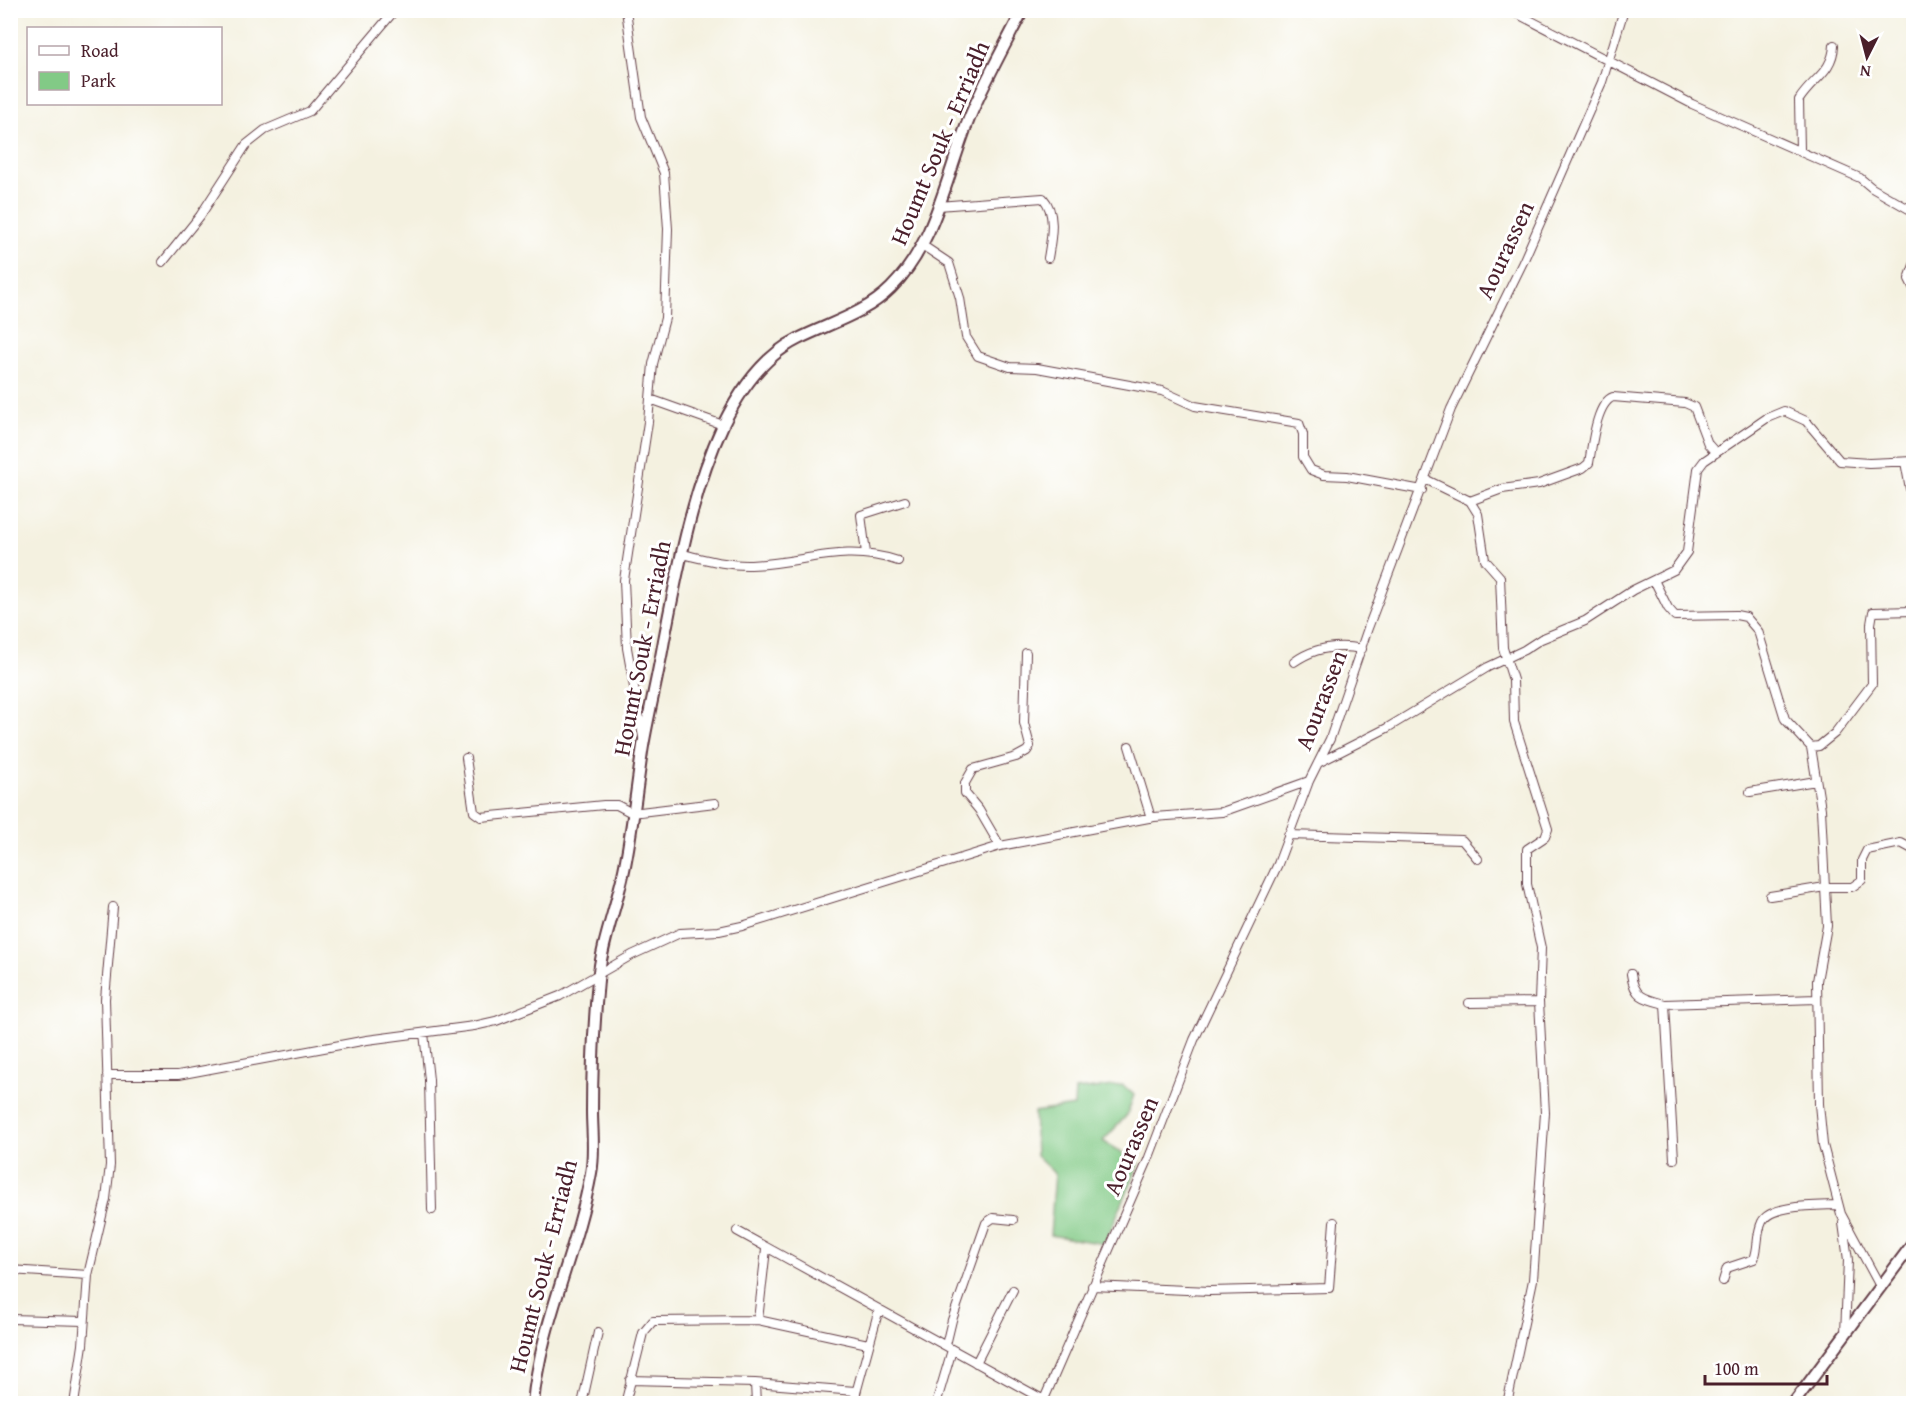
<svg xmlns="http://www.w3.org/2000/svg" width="1924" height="1414" viewBox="0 0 1924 1414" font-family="'Gentium Book Plus',serif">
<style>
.green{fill:#82ca86;stroke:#667458;stroke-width:1.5}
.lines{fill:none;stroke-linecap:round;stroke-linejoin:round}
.street-casing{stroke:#643e46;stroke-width:10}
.secondary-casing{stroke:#643e46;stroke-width:14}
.street{stroke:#fff;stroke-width:8}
.secondary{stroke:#fff;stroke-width:10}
.labels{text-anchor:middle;stroke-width:6;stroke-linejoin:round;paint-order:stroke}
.street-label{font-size:24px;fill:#4a1f2b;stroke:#fff}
</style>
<rect width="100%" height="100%" fill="#fff"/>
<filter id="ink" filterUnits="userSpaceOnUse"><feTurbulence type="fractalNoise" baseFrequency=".0167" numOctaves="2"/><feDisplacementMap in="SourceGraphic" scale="12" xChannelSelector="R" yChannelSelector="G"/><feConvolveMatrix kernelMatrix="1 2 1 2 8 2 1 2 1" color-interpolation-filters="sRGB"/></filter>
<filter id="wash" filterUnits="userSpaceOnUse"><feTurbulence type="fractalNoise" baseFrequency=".008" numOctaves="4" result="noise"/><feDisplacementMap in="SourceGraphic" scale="24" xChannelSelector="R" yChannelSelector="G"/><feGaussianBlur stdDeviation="1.35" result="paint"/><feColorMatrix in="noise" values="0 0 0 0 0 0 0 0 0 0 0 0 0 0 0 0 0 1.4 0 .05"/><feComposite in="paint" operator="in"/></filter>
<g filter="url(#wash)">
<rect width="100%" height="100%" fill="#f4f1e0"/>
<path class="green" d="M1123,1085L1134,1095L1127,1115L1103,1141L1139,1164L1109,1234L1104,1244L1050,1235L1055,1174L1036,1156L1034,1112L1074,1106L1075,1090Z"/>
</g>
<g filter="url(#ink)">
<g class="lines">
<defs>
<path id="street" d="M626,10L641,117L664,173L668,229L665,318L653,364L648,422L624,580L627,648L643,737
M1510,10L1692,104L1860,178L1872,188L1914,212
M1800,150L1799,100C1812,79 1833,72 1834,45
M938,206L1043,198C1057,213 1051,240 1048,258
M922,245L949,263L960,298L966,337L978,356L1010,367L1037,368L1162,391L1195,406L1299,423L1303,434V457L1311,470L1324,475L1347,476L1422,490
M163,262L200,216L246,145L265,130L310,111L395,10
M1914,265L1909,279L1914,289
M650,399L723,425
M1905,462L1914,510
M1427,480L1470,501L1478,514L1485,560L1500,577L1503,648L1513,680L1514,722L1548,829L1545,837L1527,849V884L1541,948L1539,1002L1545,1113L1533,1280L1507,1404
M1470,501L1502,489L1539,484L1583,468L1589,463C1592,447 1596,403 1613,397L1685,403L1694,407L1708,444L1716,453
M866,553L861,515L905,501
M682,554C704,559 728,566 751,565C806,563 842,543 898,561
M1654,580L1668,608L1675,616L1736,615L1746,617L1758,631L1785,719L1811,747L1821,809L1827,926L1817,981L1819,1104L1823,1145L1841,1214L1881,1288
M1294,662C1315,647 1337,644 1362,649
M1129,746L1151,818
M1811,747L1819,746L1835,733L1872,684L1871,624L1873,612L1914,611
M466,758L474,812L481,817L604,805H617L632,813L715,803
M1318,763L1387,728L1488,667L1524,650L1541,639L1585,621L1633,590L1674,570L1687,552L1698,469L1704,461L1767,418L1784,411L1806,421L1840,461L1869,463L1914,461
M1750,792L1816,781
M1288,835L1462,840L1478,859
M1000,846L979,810L965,793V783L973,769L1016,757L1027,751L1030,746L1024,723L1026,653
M1770,896L1825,887H1852L1862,880V860L1867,850L1901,843L1914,850
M1631,974C1634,997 1644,999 1665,1004L1817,999
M1469,1003L1539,1002
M1665,1004L1674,1159
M424,1033L429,1080L432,1210
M107,1075H178L367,1040L474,1026L496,1021L560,996L632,955L680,933L719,931L742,926L1000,846L1154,817L1222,812L1309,781
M1843,1223L1848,1260L1845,1334
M737,1231L1044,1400
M10,1270L88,1275L83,1345L74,1404
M88,1275L106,1199L110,1165L105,999L113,907
M1723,1281L1727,1268L1754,1259C1759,1248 1756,1234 1762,1222C1770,1204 1820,1206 1838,1205
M1092,1286L1210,1291L1329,1288L1334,1222
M10,1319L84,1321
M758,1320L766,1249
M946,1345L952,1320L986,1223L993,1218L1013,1220
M976,1363L1013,1290
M630,1380L755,1383L855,1391
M755,1383L756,1404
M582,1404L598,1332
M625,1404L643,1333L653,1321L758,1320L868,1344
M853,1404L879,1309
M936,1404L952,1350
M1042,1404L1148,1160L1194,1040L1278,864L1309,781L1330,739L1368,628L1451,409L1523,262L1602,82L1624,10"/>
<path id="secondary" d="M533,1404C540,1324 577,1252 591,1173C595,1153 592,1131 592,1111C592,1068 594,1024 598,980C602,939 619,901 626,860C633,823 637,784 643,746C649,711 658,676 664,640C678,568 692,492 723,425C739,392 764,356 798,339C830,323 865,314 891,288C937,242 947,171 971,114C986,79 1005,45 1023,10
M1793,1404L1914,1242"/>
</defs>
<use href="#street" class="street-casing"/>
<use href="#secondary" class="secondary-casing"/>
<use href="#street" class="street"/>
<use href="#secondary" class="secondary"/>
</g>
</g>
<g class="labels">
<g class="street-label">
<text transform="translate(940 143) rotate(-67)" y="8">Houmt Souk - Erriadh</text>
<text transform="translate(1505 250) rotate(-65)" y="8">Aourassen</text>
<text transform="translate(642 648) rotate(-79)" y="8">Houmt Souk - Erriadh</text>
<text transform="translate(1321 700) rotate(-69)" y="8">Aourassen</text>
<text transform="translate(1131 1146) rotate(-67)" y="8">Aourassen</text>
<text transform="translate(543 1266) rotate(-76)" y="8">Houmt Souk - Erriadh</text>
</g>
</g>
<rect width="1924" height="1414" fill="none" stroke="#fff" stroke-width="36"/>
<rect x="27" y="27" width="195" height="78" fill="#ffffff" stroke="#b7a5aa" stroke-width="1.5"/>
<rect x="39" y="46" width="30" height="9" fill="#ffffff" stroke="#b7a5aa" stroke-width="1.5"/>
<text x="81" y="57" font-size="18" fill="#4a1f2b">Road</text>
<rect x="39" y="72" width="30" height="18" fill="#82ca86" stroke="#b7a5aa" stroke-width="1.5"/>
<text x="81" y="87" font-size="18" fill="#4a1f2b">Park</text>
<g transform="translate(1867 57) rotate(186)" stroke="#ffffff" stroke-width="4.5" paint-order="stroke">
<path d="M0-4.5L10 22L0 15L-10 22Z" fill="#4a1f2b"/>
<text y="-9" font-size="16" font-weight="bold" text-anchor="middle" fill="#4a1f2b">N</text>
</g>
<path d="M1705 1375v9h122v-9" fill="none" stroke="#4a1f2b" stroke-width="3"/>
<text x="1714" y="1375" font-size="18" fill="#4a1f2b" stroke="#ffffff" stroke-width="4.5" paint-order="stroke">100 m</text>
</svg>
